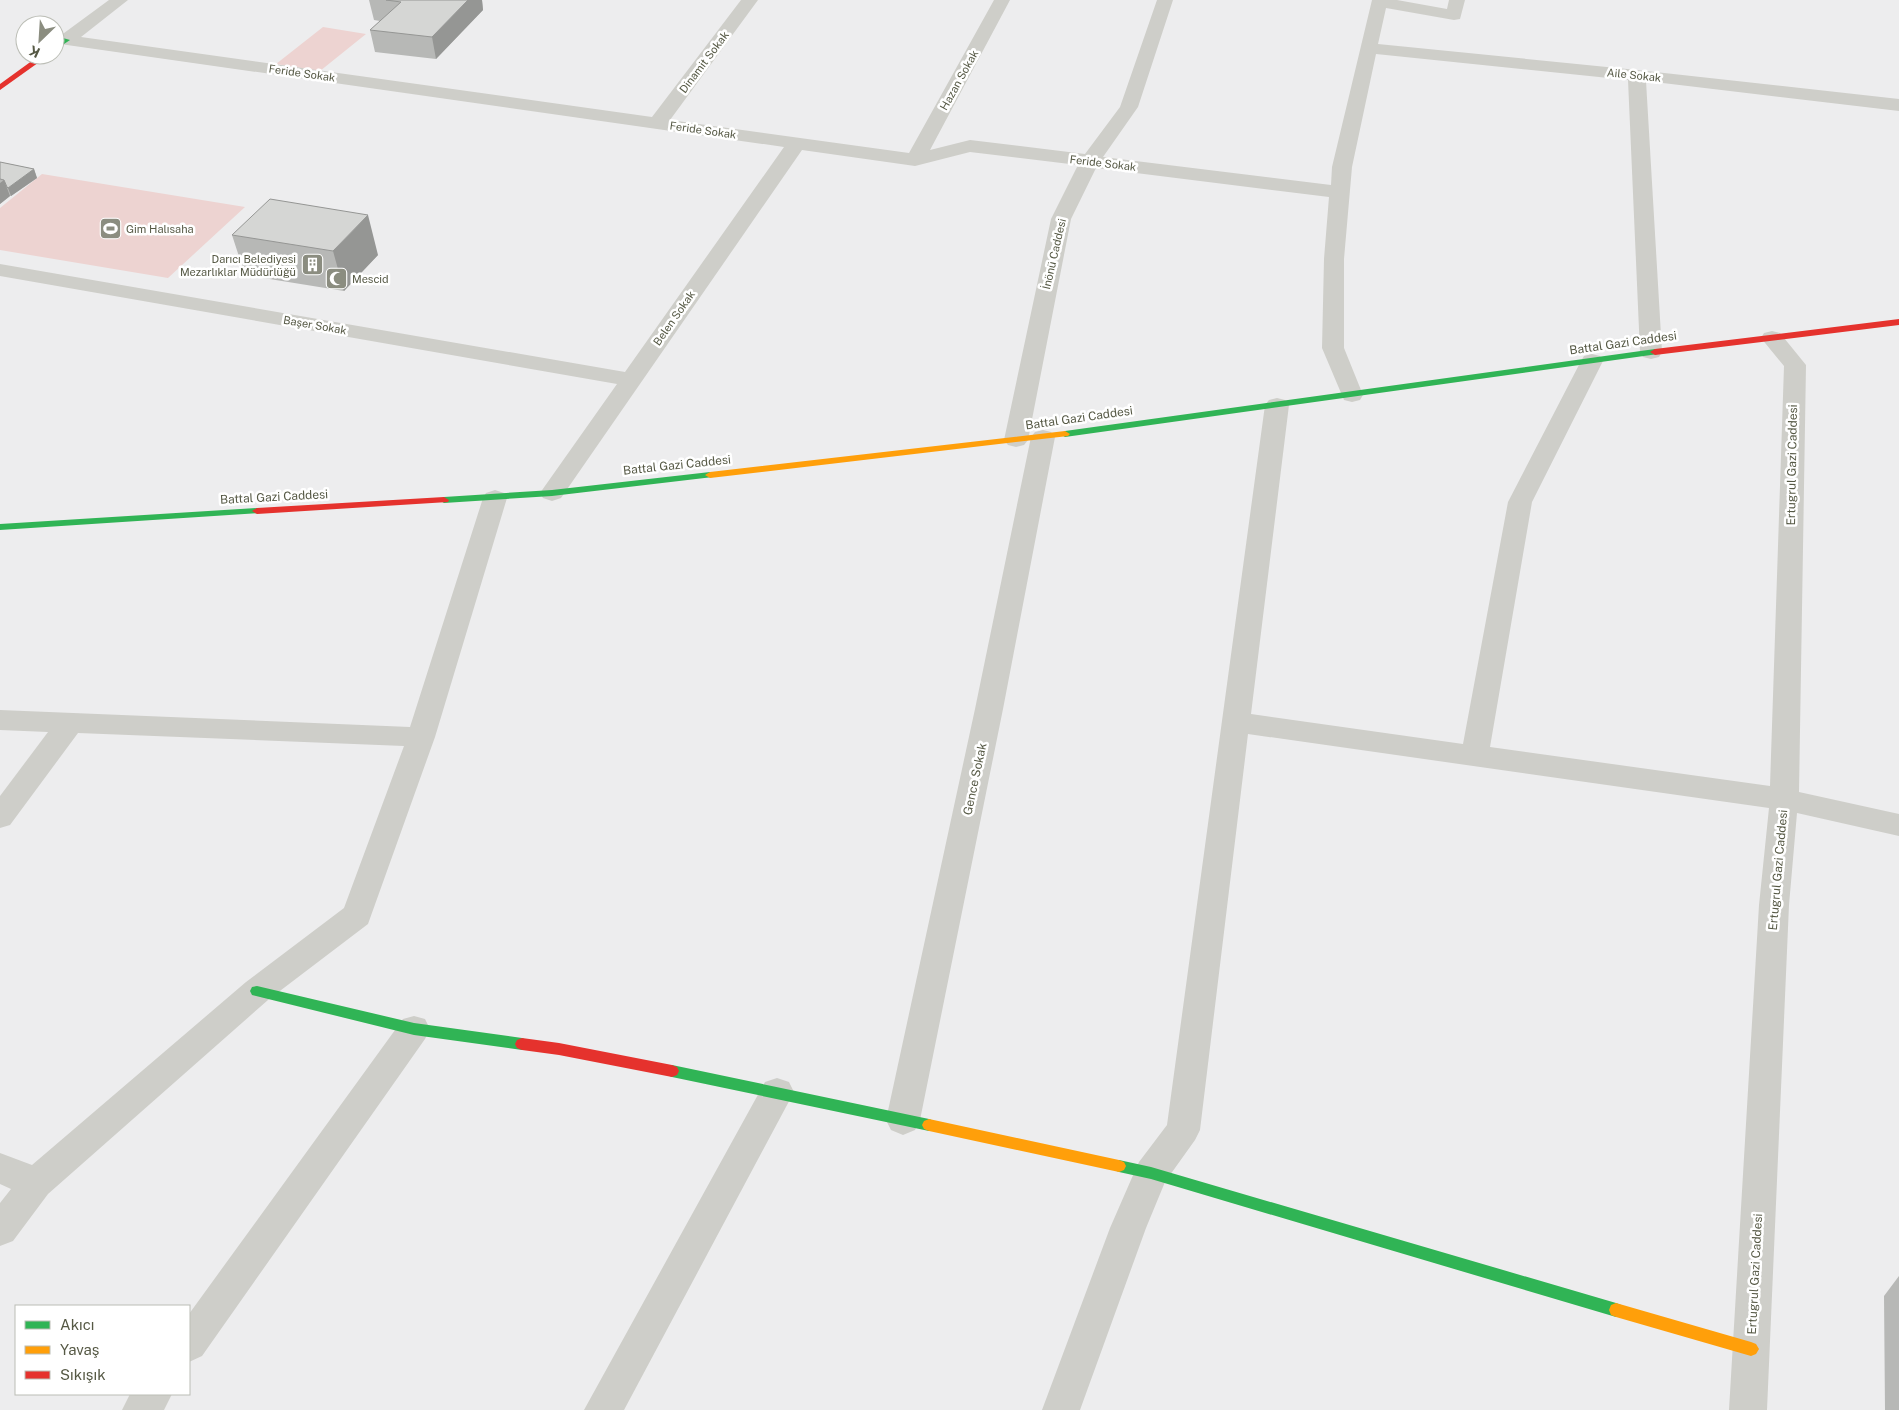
<svg xmlns="http://www.w3.org/2000/svg" width="1899" height="1410" viewBox="0 0 1899 1410" font-family="'Public Sans',sans-serif">
<style>
.green{fill:#edd3d1}
.lines{fill:none;stroke-linecap:round;stroke-linejoin:round}
.street{fill:#cecec9;fill-rule:evenodd}
.fast{fill:#30b455;fill-rule:evenodd}
.slow{fill:#ff9f0a;fill-rule:evenodd}
.jam{fill:#e5322d;fill-rule:evenodd}
.wall{fill:#b7b8b6}
.shaded-wall{fill:#959694}
.building{fill:#d5d6d4;stroke:#959694}
.labels{text-anchor:middle;stroke-width:5;stroke-linejoin:round;paint-order:stroke}
.far-street-label{font-size:11px;fill:#565945;stroke:#fff}
.far-poi-label{font-size:11px;fill:#565945;stroke:#fff;text-anchor:start}
.street-label{font-size:12px;fill:#565945;stroke:#fff}
</style>
<rect width="100%" height="100%" fill="#ededee"/>
<path class="green" d="M323,27L366,34L320,71L276,64Z
M42,174L245,207L168,278L0,250V208Z"/>
<g class="lines">
<path class="street" d="M109,0H128L81,37L652,117L741,0H758L670,120L909,153L994,0H1010L930,150L970,140L1085,154L1120,107L1157,0H1173L1138,107L1103,157L1331,185L1332,167L1372,0H1397L1447,9L1449,0H1465L1460,19L1454,20L1386,8L1378,44L1637,70L1899,99V111L1646,81L1662,352L1659,357L1651,359L1643,357L1640,352L1628,80L1376,54L1352,167L1344,259V348L1363,395L1360,400L1352,402L1344,400L1322,348L1324,259L1329,197L1096,168L1071,219L1028,440L1024,445L1016,447L1008,445L1004,440L1051,219L1078,165L970,152L915,166L802,150L561,498L552,501L543,498L540,493L617,384L0,276V264L625,372L784,147L60,44L57,40L60,36Z
M1772,331L1780,333L1806,365L1799,792L1899,814V836L1797,813L1789,905L1767,1410H1729L1759,905L1769,808L1248,734L1200,1130L1195,1140L1165,1182L1146,1228L1080,1410H1042L1110,1228L1134,1173L1139,1162L1167,1125L1265,405L1269,400L1277,398L1285,400L1289,405L1251,714L1463,744L1508,502L1581,361L1584,356L1592,354L1600,356L1603,361L1532,502L1490,747L1770,786L1784,366L1761,338L1764,333Z
M1043,430L1051,432L1055,437L1003,709L920,1120L915,1130L903,1135L891,1130L886,1120L975,709L1031,437L1035,432Z
M495,490L504,493L507,498L435,737L368,924L268,1000L48,1194L13,1241L0,1246V1203L11,1189L0,1184V1153L32,1165L246,982L344,908L404,746L78,733L10,825L0,828V796L48,732L0,730V710L410,727L483,498L486,493Z
M414,1016L425,1019L430,1029L425,1039L202,1356L189,1362V1314L403,1019Z
M777,1078L789,1082L794,1092L624,1410H584L765,1082Z
M130,1394H172L164,1410H122Z"/>
<path class="fast" d="M63,38L70,40L55,50V45Z
M1655,349L1658,350V354L1065,437L1060,434L1065,431Z
M710,472L713,473L715,475L713,477L552,496L444,503L439,500L444,497L552,490Z
M257,508L262,511L261,513L0,530V524Z
M257,986L414,1023L522,1038L527,1040L529,1044L527,1048L522,1050L414,1035L252,995L250,991L252,987Z
M672,1065L929,1119L934,1121L936,1125L934,1129L929,1131L672,1077L667,1075L665,1071L667,1067Z
M1119,1160L1151,1167L1616,1303L1621,1305L1623,1310L1621,1315L1616,1317L1151,1179L1119,1172L1114,1170L1112,1166L1114,1162Z"/>
<path class="slow" d="M1065,431L1070,434L1068,436L710,478L705,475L710,472Z
M929,1119L1119,1160L1124,1162L1126,1166L1124,1170L1119,1172L929,1131L924,1129L922,1125L924,1121Z
M1616,1303L1751,1342L1756,1344L1759,1349L1756,1354L1751,1356L1616,1317L1611,1315L1609,1310L1611,1305Z"/>
<path class="jam" d="M40,55H49L0,90V84Z
M1899,319V325L1655,355L1650,352L1655,349Z
M444,497L449,500L448,502L257,514L252,511L257,508Z
M522,1038L559,1043L672,1065L677,1067L679,1071L677,1075L672,1077L559,1055L522,1050L517,1048L515,1044L517,1040Z"/>
</g>
<path class="wall" d="M369,0H482L483,10L436,59L375,52L370,30L380,21L374,20Z
M0,162L34,169L37,178L11,196H10L0,204Z
M232,235L378,255L344,291L245,275Z
M1899,1276V1410H1885L1884,1296Z"/>
<path class="shaded-wall" d="M468,0H482L483,10L436,59L432,37Z
M34,169L37,178L11,196L8,188Z
M4,180L10,196L0,204V183Z
M368,215L378,255L344,291L333,251Z"/>
<path class="building" d="M386,0H468L432,37L370,30L401,2Z
M0,162L34,169L8,188L7,187L4,180L0,179Z
M270,199L368,215L333,251L232,235Z"/>
<defs>
<symbol id="stadium-square" viewBox="-11 -11 22 22"><rect x="-9" y="-9" width="18" height="18" rx="4" fill="#8b8d80" stroke="#fff"/><path d="M0-5a6.5 5 0 1 0 0 10a6.5 5 0 1 0 0-10ZM-3.5-1.8h7v3.6h-7Z" fill="#fff"/></symbol>
<symbol id="building-square" viewBox="-11 -11 22 22"><rect x="-9" y="-9" width="18" height="18" rx="4" fill="#8b8d80" stroke="#fff"/><path d="M-4-6H4V6H1V3H-1V6H-4ZM-2.5-4.3h1.7v1.8h-1.7ZM.8-4.3h1.7v1.8H.8ZM-2.5-1h1.7V.8h-1.7ZM.8-1h1.7V.8H.8Z" fill="#fff"/></symbol>
<symbol id="mosque-square" viewBox="-11 -11 22 22"><rect x="-9" y="-9" width="18" height="18" rx="4" fill="#8b8d80" stroke="#fff"/><path d="M3.5-4.9A6 6 0 1 0 3.5 4.9A5 5 0 1 1 3.5-4.9Z" fill="#fff"/></symbol>
</defs>
<g fill-rule="evenodd">
<use href="#stadium-square" x="98" y="216" width="25" height="25"/>
<use href="#building-square" x="300" y="252" width="25" height="25"/>
<use href="#mosque-square" x="324" y="266" width="25" height="25"/>
</g>
<g class="labels">
<g class="far-street-label">
<text transform="translate(704 62) rotate(-53)" y="4">Dinamit Sokak</text>
<text transform="translate(302 73) rotate(8)" y="4">Feride Sokak</text>
<text transform="translate(1634 75) rotate(6)" y="4">Aile Sokak</text>
<text transform="translate(959 80) rotate(-61)" y="4">Hazan Sokak</text>
<text transform="translate(703 130) rotate(8)" y="4">Feride Sokak</text>
<text transform="translate(1103 163) rotate(7)" y="4">Feride Sokak</text>
<text transform="translate(1054 254) rotate(-77)" y="4">İnönü Caddesi</text>
<text transform="translate(674 318) rotate(-55)" y="4">Belen Sokak</text>
<text transform="translate(315 325) rotate(10)" y="4">Başer Sokak</text>
</g>
<g class="far-poi-label">
<text x="126" y="233">Gim Halısaha</text>
<text x="296" y="263" text-anchor="end">Darıcı Belediyesi<tspan x="296" dy="13">Mezarlıklar Müdürlüğü</tspan></text>
<text x="352" y="283">Mescid</text>
</g>
<g class="street-label">
<text transform="translate(1623 343) rotate(-8)" y="4">Battal Gazi Caddesi</text>
<text transform="translate(1079 418) rotate(-8)" y="4">Battal Gazi Caddesi</text>
<text transform="translate(677 465) rotate(-6)" y="4">Battal Gazi Caddesi</text>
<text transform="translate(1792 465) rotate(-89)" y="4">Ertugrul Gazi Caddesi</text>
<text transform="translate(274 497) rotate(-3)" y="4">Battal Gazi Caddesi</text>
<text transform="translate(975 779) rotate(-78)" y="4">Gence Sokak</text>
<text transform="translate(1778 870) rotate(-85)" y="4">Ertugrul Gazi Caddesi</text>
<text transform="translate(1755 1274) rotate(-87)" y="4">Ertugrul Gazi Caddesi</text>
</g>
</g>
<rect x="15" y="1305" width="175" height="90" fill="#ffffff" stroke="#bbbdb5"/>
<rect x="25" y="1321" width="25" height="8" fill="#30b455" stroke="#bbbdb5"/>
<text x="60" y="1330" font-size="15" fill="#565945">Akıcı</text>
<rect x="25" y="1346" width="25" height="8" fill="#ff9f0a" stroke="#bbbdb5"/>
<text x="60" y="1355" font-size="15" fill="#565945">Yavaş</text>
<rect x="25" y="1371" width="25" height="8" fill="#e5322d" stroke="#bbbdb5"/>
<text x="60" y="1380" font-size="15" fill="#565945">Sıkışık</text>
<g transform="translate(40 40) rotate(205)"><circle r="24" fill="#ffffff" stroke="#bbbdb5"/>
<path d="M0-4L9 19L0 12L-9 19Z" fill="#8b8d80"/>
<text y="-8" font-size="14" font-weight="bold" text-anchor="middle" fill="#565945">K</text>
</g>
</svg>
